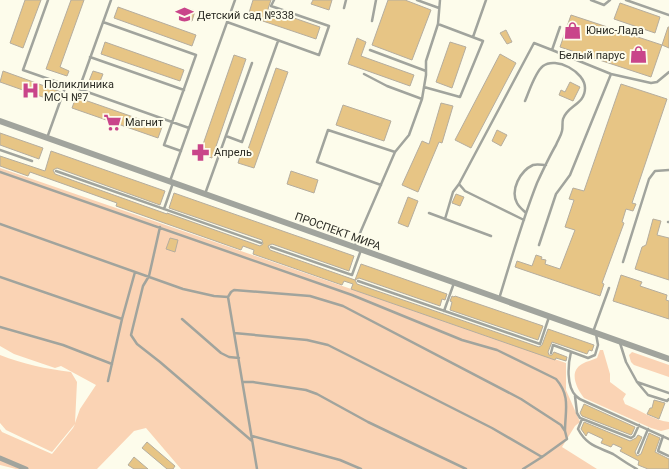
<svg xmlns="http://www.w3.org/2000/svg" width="669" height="469" viewBox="0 0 669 469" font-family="Roboto,sans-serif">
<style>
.green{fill:#fad3b4}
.building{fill:#e7c585;stroke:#b5ad9e}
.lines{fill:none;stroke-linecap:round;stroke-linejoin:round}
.service{stroke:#a1a49d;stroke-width:2.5}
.minor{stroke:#a1a49d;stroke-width:5}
.tertiary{stroke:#a1a49d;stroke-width:6}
.labels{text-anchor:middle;stroke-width:4;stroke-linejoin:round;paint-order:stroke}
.poi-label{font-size:11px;fill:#2b2b24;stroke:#fdfceb;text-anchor:start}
.street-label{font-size:11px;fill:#2b2b24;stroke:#fdfceb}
</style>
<rect width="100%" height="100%" fill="#fdfceb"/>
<path class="green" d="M0,168L566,363V390L580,422L575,426L562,447L597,469H181L146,428L134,431L97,469H16L0,465V429L2,432L52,454L73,428L75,424L52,452L6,430L0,423V355C23,364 46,369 71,372L77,382L75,423L80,409L96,385L61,366L55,368L14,354L0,346Z
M600,350H603L610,374V382L626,394L623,399L625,404C640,410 653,420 669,422V429L661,431L651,428L584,398C577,389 568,372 582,364C587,361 593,360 597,358Z
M632,352L669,365V377L634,365L631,362L629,355Z"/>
<path class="building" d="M25,0H41L23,48L10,43Z
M71,0H84L60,67L69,71L67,76L46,69Z
M253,0H271L268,9L320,27L316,39L248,16Z
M313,0H332L329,10L311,4Z
M388,0H405L431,10L412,60L372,45Z
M620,3L660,17L655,33L614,19Z
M118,7L196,35L192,46L114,18Z
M187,8L195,11L192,21L183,18Z
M571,15L662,45L651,77L560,47Z
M668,27H669V48L662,45Z
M506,30L512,42L507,44L500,33Z
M357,38L366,42L361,56L414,75L410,86L348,64Z
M105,42L184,70L180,81L101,54Z
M450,42L466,47L452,88L436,82Z
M500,54L516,63L471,148L455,140Z
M234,55L246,59L212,158L200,153Z
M276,68L288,72L254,168L238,163L241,153L246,155Z
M3,71L61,92L57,102L0,82Z
M93,71L103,74L97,89L87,86Z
M570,82L580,87L573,101L559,95L561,90L565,92Z
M621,84L667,99L632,203L636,204L633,211L626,209L622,222L624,223L602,283L604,284L600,296L515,267L517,261L532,266L536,255L542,257L541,259L546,260L545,264L560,269L575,230L565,227L574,200L569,199L573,188L584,191Z
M76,97L162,127L158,138L72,108Z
M441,103L453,106L442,143L439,142L418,192L402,185L422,141L429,144Z
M343,105L391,121L384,141L336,125Z
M497,130L507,135L501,146L492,141Z
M0,133L43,148L39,159L0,145Z
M51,151L165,191L160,205L57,168L53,170L55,174L167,214V213L260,246L263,244L262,240L169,208L174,193L354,256L349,271L272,244L268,246L270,250L355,280L361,264L447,294L445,300L442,299L440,306L359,278L355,280L357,284L539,347L542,345L548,329L594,345L592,351L589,350L587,354L552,342L548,352L549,355H552L554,352L567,357L566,361L556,358L555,360L351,289L353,284L344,281L342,285L253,254L254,250L243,246L241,250L116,206L117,203L30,172L28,176L0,166V156L45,171Z
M291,171L318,180L314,193L287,184Z
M456,194L464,197L460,206L452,203Z
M408,197L418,201L408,227L398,223Z
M653,219L661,221L657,235L669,238V280L635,269L642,247L646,245Z
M170,238L178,240L175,252L166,249Z
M621,275L642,282L640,286L667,295L666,300L669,301V319L613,301Z
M452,296L454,297L455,296L543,326L538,340L450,310L452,302L450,301Z
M654,400L665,403L659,419L647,414L650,408H652Z
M584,404L635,427L632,434L631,435L582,416L580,413Z
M584,422L630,441L636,438L638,435L642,437L635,452L637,456L641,454L649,433L660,438L655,452L669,459V469H648L638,465L639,461L620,451L622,448L613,444L611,447L601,443L603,439L588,432L586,436L581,429Z
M147,442L175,466L173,469H167L142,448Z
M134,457L148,469H134L128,465Z"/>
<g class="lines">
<path class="service" d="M417,0L439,8
M591,0L604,5L610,0
M626,0L669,15
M344,8L346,0
M372,21L376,0
M103,22L196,55L164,145L181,151
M227,22L319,55L329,26L271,6L274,0
M560,27L552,50L611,74L651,83L657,82L669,72
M473,37L486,0
M370,50L426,71
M90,57L184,90
M364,74L387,86L422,99
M66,85L79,89L111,0
M424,87L460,97L483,41L438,24
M79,89L189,128
M226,136L242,142L278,41
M47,138L66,85L23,70L48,0
M0,150L32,161
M56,171L261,243
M0,172L352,295L462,340L497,350L556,379C571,396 565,411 565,431
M170,181L235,0
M381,185L317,162L328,130L395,152
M205,194L252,63
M164,209L173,183
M429,213L491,236
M526,213C523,210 519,207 517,203C510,190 520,171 533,165C537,164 542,165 546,165
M445,219L453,192L459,184
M524,220L465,191L459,184L534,43L552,50
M668,222H669
M0,224L183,289L214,296L228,297
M160,227L149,276L143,286L131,335L137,344L160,362L252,441
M539,245L556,194L570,175L611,74
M271,247L352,275L361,250
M354,247L395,152L409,135L422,99L426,75V61L438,24L440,0
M623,262L649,179L655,171L669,170
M0,277L122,319
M358,281L540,344L549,317
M499,299C511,260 522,221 537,183C543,170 549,157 556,145C558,140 561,136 562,131C563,127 562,123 563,119C567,105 585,105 585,88C585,72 556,56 543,66C535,72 529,92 525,101
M444,311L454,283
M182,319L221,353L229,357L239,358
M0,327L63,345L112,364
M593,332L609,288
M234,333L307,340L328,345L492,428L542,457
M620,343L626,362L637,382L669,393
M571,352C568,364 566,386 576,396C578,398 581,400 584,401L669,439
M551,353L553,345L588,358L595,355L598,345L596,334
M108,381L122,319L135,272
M243,382H253L306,390L317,394L368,422L466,469
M637,382L648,395L667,401L669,399
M575,396L577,413L580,418L631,438L634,436L639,425
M582,419L578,429C587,446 598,447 613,454C621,459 629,465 637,469
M252,436L340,460L361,469
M663,436L658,451L669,456
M638,453L648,429
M257,469L228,297L231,292L234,290L310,296L343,306L521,399L561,425L565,431L567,439L542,457L523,469"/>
<path class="minor" d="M0,458L26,469"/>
<path class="tertiary" d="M0,121L669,359"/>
</g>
<defs>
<symbol id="school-bare" viewBox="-9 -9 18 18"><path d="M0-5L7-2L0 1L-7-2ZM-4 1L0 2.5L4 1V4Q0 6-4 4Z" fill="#c9458a" stroke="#fdfceb" stroke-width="2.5" paint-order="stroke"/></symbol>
<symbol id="shop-bare" viewBox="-9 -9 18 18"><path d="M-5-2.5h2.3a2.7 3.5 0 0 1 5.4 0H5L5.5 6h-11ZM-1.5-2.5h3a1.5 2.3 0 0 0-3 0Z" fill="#c9458a" stroke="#fdfceb" stroke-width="2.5" paint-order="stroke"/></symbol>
<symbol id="hospital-bare" viewBox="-9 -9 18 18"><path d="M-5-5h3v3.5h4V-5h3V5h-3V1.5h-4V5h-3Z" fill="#c9458a" stroke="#fdfceb" stroke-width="2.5" paint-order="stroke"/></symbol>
<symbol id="supermarket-bare" viewBox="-9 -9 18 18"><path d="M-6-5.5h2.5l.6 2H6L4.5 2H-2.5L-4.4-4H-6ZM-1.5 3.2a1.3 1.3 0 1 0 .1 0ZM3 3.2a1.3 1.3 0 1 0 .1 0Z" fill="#c9458a" stroke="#fdfceb" stroke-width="2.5" paint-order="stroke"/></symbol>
<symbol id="pharmacy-bare" viewBox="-9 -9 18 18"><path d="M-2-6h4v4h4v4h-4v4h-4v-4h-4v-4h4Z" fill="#c9458a" stroke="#fdfceb" stroke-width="2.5" paint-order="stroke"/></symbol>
</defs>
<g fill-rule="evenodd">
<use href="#school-bare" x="172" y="2" width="25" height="25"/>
<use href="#shop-bare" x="560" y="18" width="25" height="25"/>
<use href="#shop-bare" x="626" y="42" width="25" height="25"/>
<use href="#hospital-bare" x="18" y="78" width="25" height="25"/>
<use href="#supermarket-bare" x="100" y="110" width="25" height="25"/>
<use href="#pharmacy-bare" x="188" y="140" width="25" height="25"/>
</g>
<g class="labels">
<g class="poi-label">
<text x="197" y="19">Детский сад №338</text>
<text x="586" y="34">Юнис-Лада</text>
<text x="625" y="59" text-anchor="end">Белый парус</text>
<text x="44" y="88">Поликлиника<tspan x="44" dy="13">МСЧ №7</tspan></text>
<text x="125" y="126">Магнит</text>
<text x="214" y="156">Апрель</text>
</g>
<g class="street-label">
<text transform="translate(338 231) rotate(20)" y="4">ПРОСПЕКТ МИРА</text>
</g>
</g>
</svg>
